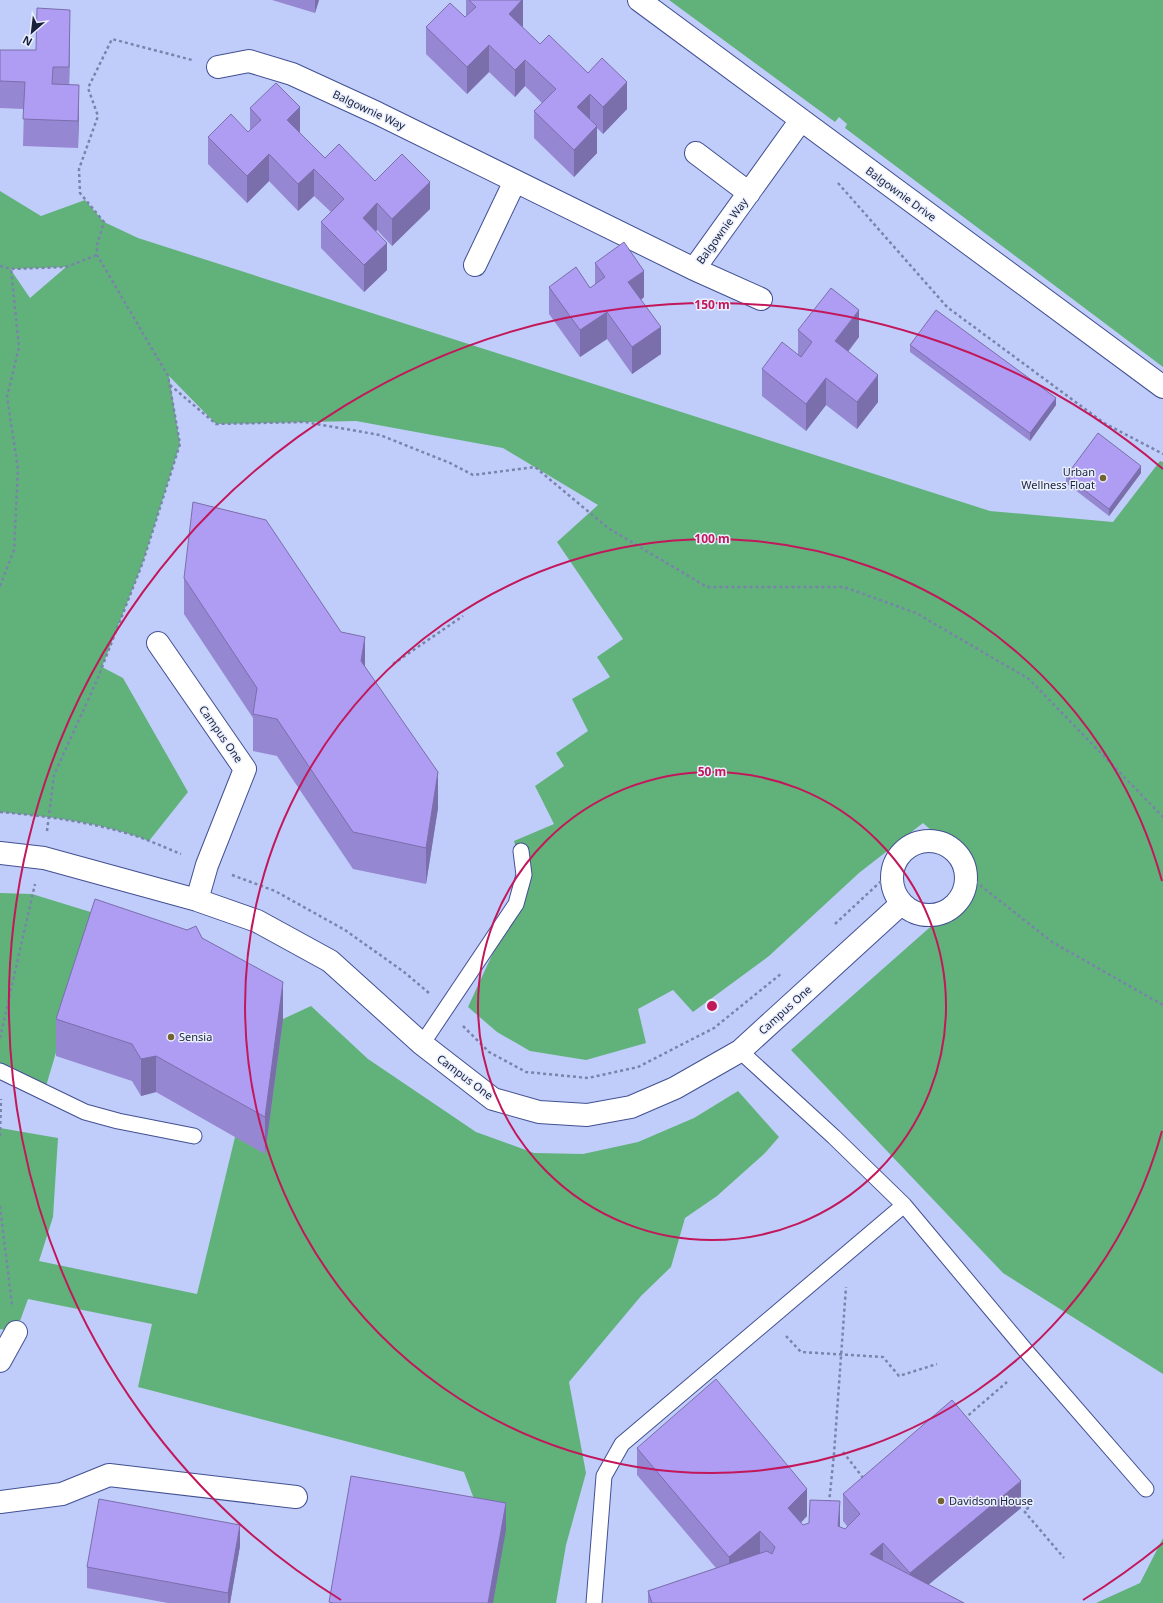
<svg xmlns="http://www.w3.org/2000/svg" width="1163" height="1603" viewBox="0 0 1163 1603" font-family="'Noto Sans',sans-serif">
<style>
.green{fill:#61b27a;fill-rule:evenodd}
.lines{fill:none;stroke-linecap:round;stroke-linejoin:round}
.lane-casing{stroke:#425092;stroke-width:17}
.street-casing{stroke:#425092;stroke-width:24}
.path{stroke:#7984aa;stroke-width:2.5;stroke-dasharray:3 3;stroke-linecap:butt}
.lane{stroke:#fff;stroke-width:15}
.street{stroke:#fff;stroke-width:22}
.wall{fill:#9687d2}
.shaded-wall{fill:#7a6eab}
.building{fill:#af9df4;stroke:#7a6eab}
.ring{fill:none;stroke:#c2185b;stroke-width:2}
.poi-dot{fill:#726330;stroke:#eaeffe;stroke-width:1.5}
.labels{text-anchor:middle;stroke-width:3;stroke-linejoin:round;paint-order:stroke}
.street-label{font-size:11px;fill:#19203c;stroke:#eaeffe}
.poi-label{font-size:11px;fill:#19203c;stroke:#eaeffe;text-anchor:start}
.centre{fill:#c2185b;stroke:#eaeffe;stroke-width:2}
.ring-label{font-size:12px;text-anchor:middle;font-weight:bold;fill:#c2185b;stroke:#eaeffe;stroke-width:3;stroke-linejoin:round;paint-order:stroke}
</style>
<rect width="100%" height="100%" fill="#c0cdfa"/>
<path class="green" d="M669,0H1163V367L845,128L847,124L839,117L835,122Z
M0,191L41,216L85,200L104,222L138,238L990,511L1113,522L1160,461L1163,462V1374L1003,1273L791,1050L954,906L966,874L957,853L923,823L859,873L769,956L693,1012L673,990L638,1009L646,1043L586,1060L530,1051L497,1032L468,1007L516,903L524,875L514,841L554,824L535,786L564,766L556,753L588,731L572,699L610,677L597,657L623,639L557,542L598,505L503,448L356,421L216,424L169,376L180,444L143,562L102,667L123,678L188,792L149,841C102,822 50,817 0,812ZM66,267L30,298L11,270V269Z
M0,893L32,894L97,914L44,1093L0,1071Z
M311,1006L368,1059L476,1132L534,1153L583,1154L638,1142L694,1118L738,1091L779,1137L765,1153L717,1196L685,1218L671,1267L641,1296L569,1382L586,1473L566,1545L556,1603H493L484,1526L464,1472L138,1387L152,1324L28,1299L16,1332L0,1329V1128L58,1138L53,1217L39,1261L197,1294L235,1137L283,1019Z
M1163,1538V1603H1096L1140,1583Z"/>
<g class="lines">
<defs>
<path id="lane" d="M422,1044L516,904L524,875L521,851
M740,1051L834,1137L904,1205L1026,1351L1146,1489
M0,1071L85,1112L118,1121L194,1136
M594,1603L604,1476L622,1444L904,1205"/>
<path id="street" d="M639,0L1163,387
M218,67L249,61L292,74L377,113L694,269L761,299
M696,153L749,193
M475,265L515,181
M694,269L801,120
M158,643L245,769L207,865L197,900
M892 878a37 37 0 1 1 74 0a37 37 0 1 1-74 0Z
M0,853L44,858L197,900L257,921L330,961L422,1044L493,1099L539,1112L587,1115L631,1107L675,1088L740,1051L901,904
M0,1361L16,1332
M0,1502L62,1494L109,1475L296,1497"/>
</defs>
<use href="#lane" class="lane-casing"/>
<use href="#street" class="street-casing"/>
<path class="path" d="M838,183L947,307L1104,423L1163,454
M0,266L11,269L66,267L97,255
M170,385L216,424L305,422L380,435L450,463L473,475L535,467L608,528L707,587H844L916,613L1029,679L1163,817
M0,586L14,550L18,469L7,397L19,347L11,269
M393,664L463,616
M0,812C46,816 92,822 136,836C151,841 166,848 181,854
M47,831L54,775L97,680L143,562L180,444L168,376L97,255V245L104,222L80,193L79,169L98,116L88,88L112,39L192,60
M966,874L1052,942L1163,1005
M232,875L275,891L345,930L404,972L429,993
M835,924L892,871
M463,1026L489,1052L526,1072L588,1078L638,1067L714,1028L782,973
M0,1038L35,884
M0,1136L1,1099
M0,1206L12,1305
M786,1336L801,1352L883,1357L899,1376L937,1364
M964,1419L1007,1382
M843,1452L864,1479
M1020,1498L1028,1508L1024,1511L1064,1558
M829,1503L834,1454L846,1287"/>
<use href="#lane" class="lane"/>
<use href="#street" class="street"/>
</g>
<path class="wall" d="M272,0H319L315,13Z
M466,0H523V26L522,27L540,44L588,73L627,109L603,134L597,128V153L574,177L534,138V111L542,103L525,86L515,97L489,72L467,94L426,54V27L465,17H466Z
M70,36L69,84L79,111L78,148L23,146L24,109L0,108V50H36Z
M250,108L300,133L325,158L375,181L430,209L392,246L377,230L376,231L387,270L364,292L321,248V222L331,212L314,196L298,211L269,181L247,203L208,164V137L248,132L250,130Z
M595,263L644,297L641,300L661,354L632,374L607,339L580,357L549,314V287L590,288L595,285Z
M798,330L859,337L848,352L878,402L857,429L826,405L806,431L762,396V369L798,354Z
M910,345L1056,405L1030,441L910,352Z
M1141,473L1109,516L1066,483V476Z
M184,578L365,667L438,808L426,884L353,869L277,756L253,751V718L184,614Z
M202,938L283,1019L265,1154L156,1092L141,1096L132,1081L56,1056V1019Z
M637,1448L807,1516L801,1523L803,1525L840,1527L845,1529L847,1526L843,1521V1494L1021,1508L928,1585L964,1603H648V1591L716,1568L637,1475Z
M240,1546L230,1603H168L87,1588V1567Z"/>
<path class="shaded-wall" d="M315,0H319L315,13Z
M522,0H523V26L509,41V14Z
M70,10V36L69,94V67Z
M489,45V72L467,94V67Z
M525,60V86L515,97V70Z
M627,82V109L603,134V107Z
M79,85V111L78,148V121Z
M590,94V121L577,107Z
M300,107V134L287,120Z
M597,126V153L574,177V150Z
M269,154V181L247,203V176Z
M314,169V196L298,211V184Z
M430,182V209L392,246V219Z
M377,203V230L363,244V218Z
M387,243V270L364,292V265Z
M644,271V297L628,309V282Z
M859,310V337L835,368V341Z
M607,312V339L580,357V330Z
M661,327V354L632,374V347Z
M878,375V402L857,429V402Z
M826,378V405L806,431V404Z
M1056,398V405L1030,441V433Z
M1141,466V473L1109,516V509Z
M365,637V674L361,661Z
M438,772V808L426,884V848Z
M283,982V1019L265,1154V1117Z
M156,1056V1092L141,1096V1059Z
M1021,1481V1508L910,1600V1573Z
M807,1489V1516L788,1535V1508Z
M840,1501V1528L838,1526Z
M506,1503V1530L493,1603H488Z
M240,1525V1546L230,1603H228V1593Z
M760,1531V1557L729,1584V1557Z
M883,1543V1570L870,1554Z"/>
<path class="building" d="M469,0H522L509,14L540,44L549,35L588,73L602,58L627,82L603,107L590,94L577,107L597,126L574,150L534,111L556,89L525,60L515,70L489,45L467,67L426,27L450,3L465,17L476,7Z
M37,8L70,10L69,67H53L52,84L79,85L78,121L23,119L25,82L0,81V50H36Z
M276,83L300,107L287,120L325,158L339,144L375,181L402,154L430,182L392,219L377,203L363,218L387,243L364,265L321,222L344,199L314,169L298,184L269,154L247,176L208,137L231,114L248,132L261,120L250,108Z
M624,242L644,271L628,282L661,327L632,347L607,312L580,330L549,287L576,267L590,288L605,277L595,263Z
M831,288L859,310L835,341L878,375L857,402L826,378L806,404L762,369L782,342L801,357L812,342L798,330Z
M936,310L1056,398L1030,433L910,345Z
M1098,433L1141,466L1109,509L1066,476Z
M193,502L266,520L341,632L365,637L361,661L438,772L426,848L353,832L277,719L253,714L257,688L184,578Z
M95,899L187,930L196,926L202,938L283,982L265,1117L156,1056L141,1059L132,1044L56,1019Z
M716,1379L807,1489L788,1508L803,1525L809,1523L810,1500L840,1501L838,1526L845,1529L860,1514L843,1494L952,1400L1021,1481L910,1573L883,1543L870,1554L964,1603H652L648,1591L767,1551L772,1554L775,1547L760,1531L729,1557L637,1448Z
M351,1476L506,1503L488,1603H333L329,1602Z
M99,1499L240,1525L228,1593L87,1567Z"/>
<g class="ring">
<circle cx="712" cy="1006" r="234"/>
<path d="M1162 1131A467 467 0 1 1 1162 881"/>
<path d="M1163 1543A701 701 0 0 1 1083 1600M341 1600A701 701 0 1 1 1163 469"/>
</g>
<g class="poi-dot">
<circle cx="1103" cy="478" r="4"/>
<circle cx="171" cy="1037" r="4"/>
<circle cx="941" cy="1501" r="4"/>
</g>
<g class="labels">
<g class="street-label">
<text transform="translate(369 110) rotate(25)" y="4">Balgownie Way</text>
<text transform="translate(901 194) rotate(36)" y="4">Balgownie Drive</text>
<text transform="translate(722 231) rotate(-54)" y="4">Balgownie Way</text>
<text transform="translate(221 734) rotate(55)" y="4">Campus One</text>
<text transform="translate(785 1010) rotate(-42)" y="4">Campus One</text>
<text transform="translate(465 1077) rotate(37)" y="4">Campus One</text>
</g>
<g class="poi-label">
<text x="1095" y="476" text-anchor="end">Urban<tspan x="1095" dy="13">Wellness Float</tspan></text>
<text x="179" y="1041">Sensia</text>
<text x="949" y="1505">Davidson House</text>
</g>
</g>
<circle cx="712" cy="1006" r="6" class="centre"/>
<g class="ring-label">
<text x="712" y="309">150 m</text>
<text x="712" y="543">100 m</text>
<text x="712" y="776">50 m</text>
</g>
<g transform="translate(32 32) rotate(208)" stroke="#eaeffe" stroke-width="3" paint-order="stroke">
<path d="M0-3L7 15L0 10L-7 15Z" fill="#19203c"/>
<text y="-6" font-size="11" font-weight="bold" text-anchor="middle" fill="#19203c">N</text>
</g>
</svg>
